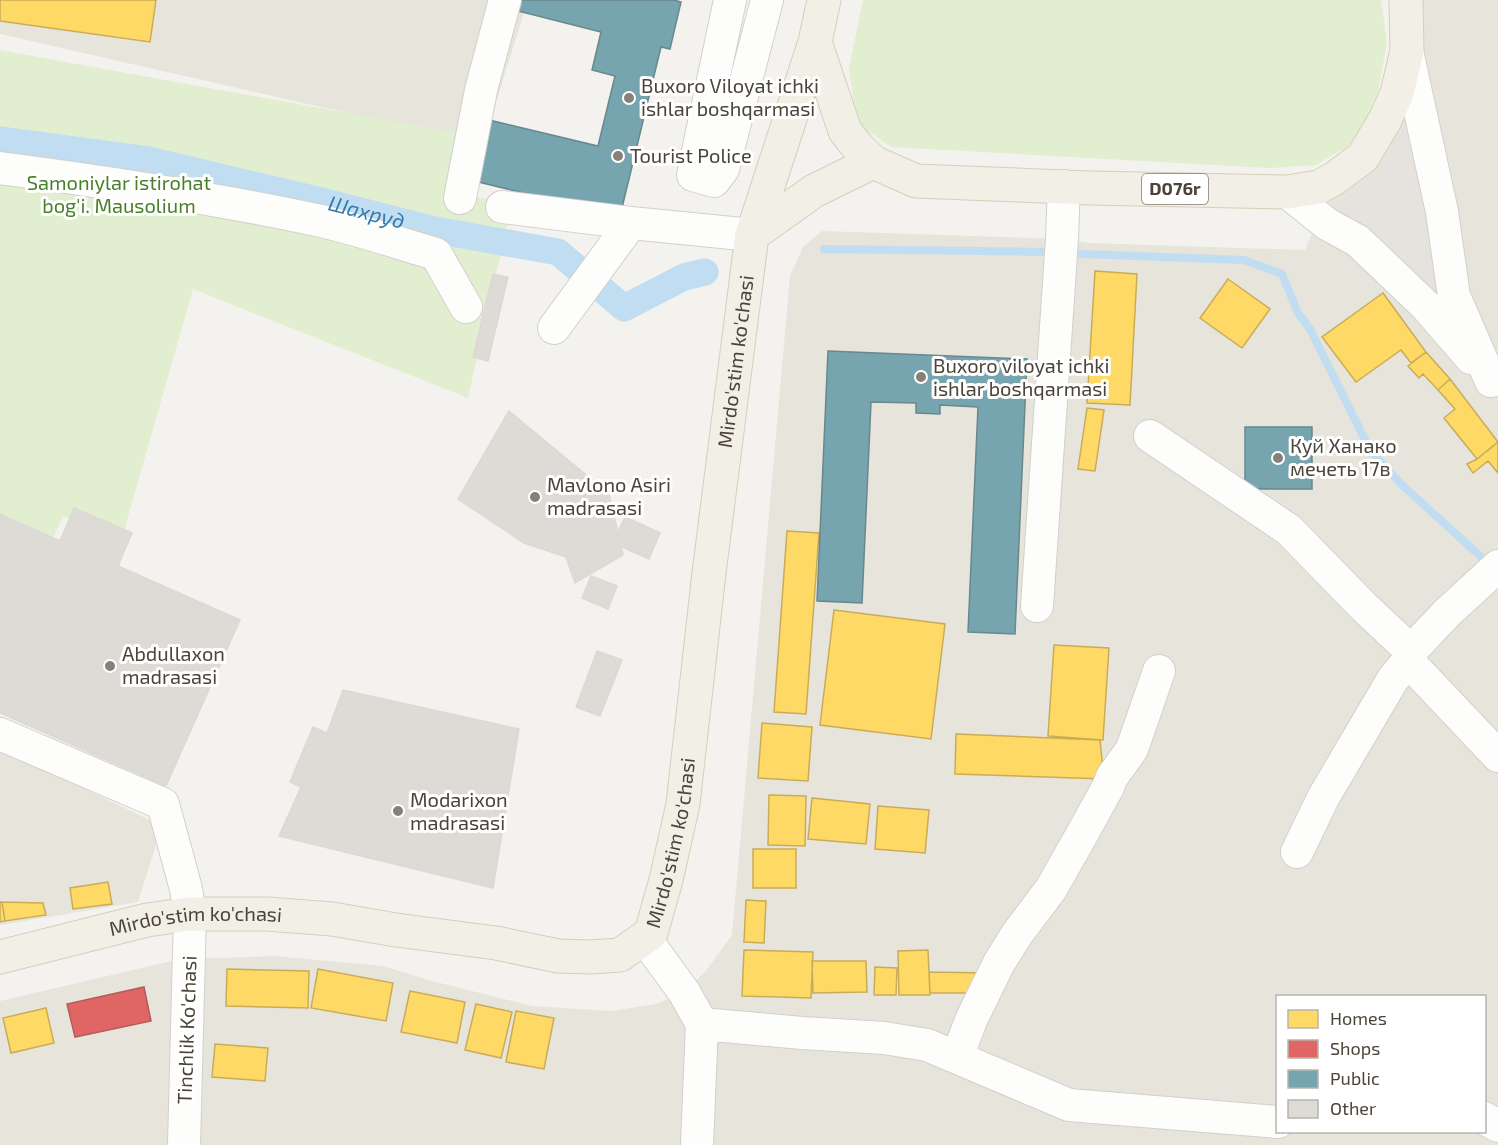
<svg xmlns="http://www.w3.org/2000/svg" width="1498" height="1145" viewBox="0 0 1498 1145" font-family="'Exo 2',sans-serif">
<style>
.residential{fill:#e7e4dc;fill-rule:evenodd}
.green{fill:#e1eecf}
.parking{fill:#e6e3df}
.homes{fill:#ffd966;stroke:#c9ac58;stroke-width:1.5}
.shops{fill:#e06666;stroke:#b35c58;stroke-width:1.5}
.public{fill:#76a5af;stroke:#69888c;stroke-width:1.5}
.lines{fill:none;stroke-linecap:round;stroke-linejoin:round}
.stream{stroke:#c0ddf1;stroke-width:8}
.canal{stroke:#c0ddf1;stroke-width:27}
.building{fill:#dedbd6;stroke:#dcd9d4;stroke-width:1.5}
.minor-casing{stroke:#d2d0cb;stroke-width:34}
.major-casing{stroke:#d6cebb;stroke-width:35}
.minor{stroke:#fdfdfc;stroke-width:32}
.major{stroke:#f2efe6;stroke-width:33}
.poi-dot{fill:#868178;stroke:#fff;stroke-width:2}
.labels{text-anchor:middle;stroke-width:6;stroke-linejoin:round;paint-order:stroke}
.shield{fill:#fff;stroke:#817c74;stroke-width:1.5}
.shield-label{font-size:18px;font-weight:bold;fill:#4b4439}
.poi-label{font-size:20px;fill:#4b4439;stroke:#fff;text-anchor:start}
.park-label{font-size:20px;fill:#4a7f2a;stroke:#fff}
.street-label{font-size:20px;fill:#4b4439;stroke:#fff}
.water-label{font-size:21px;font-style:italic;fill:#2e7ab2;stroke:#fff}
</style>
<rect width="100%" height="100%" fill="#f4f2ee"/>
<path class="residential" d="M0,0H528L483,144L0,34Z
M1406,0H1498V1145H0V1001L189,957L221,958L274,956L383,966L432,981L532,1006L612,1011L656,1004L684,992L705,972L732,935L790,276L803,247L822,231L1062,239L1090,243L1305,250L1335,178L1363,157ZM1278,996H1484V1132H1278Z
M0,748L162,826L138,902L0,925Z"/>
<path class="green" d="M863,0H1381L1387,43L1378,91L1365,124L1348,146L1316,165L1268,168L891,147L857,123L849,68Z
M0,50L463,134L450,192L512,204L468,398L193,289L121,541L63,516L48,549L0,528Z"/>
<path class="parking" d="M1413,109L1442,304L1407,262L1371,230L1322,208L1354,194L1379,171Z"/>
<path class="homes" d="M0,0H156L150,42L0,21Z
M1095,271L1137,274L1130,405L1087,403Z
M1228,279L1270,309L1242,348L1200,318Z
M1383,293L1426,352L1411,363L1401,350L1356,382L1322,337Z
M1426,352L1450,379L1438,390L1423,374L1419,378L1408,366Z
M1450,379L1498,442L1477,459L1444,418L1455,409L1438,390Z
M1087,408L1104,410L1095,471L1078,469Z
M1498,442V473L1488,461L1473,473L1467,464L1477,459Z
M787,531L819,533L806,714L774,712Z
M834,610L945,624L931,739L820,725Z
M1054,645L1109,648L1103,740L1048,736Z
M762,723L812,727L808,781L758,778Z
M956,734L1100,740L1104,779L955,774Z
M769,795L806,796L805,846L768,845Z
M812,798L870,804L866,844L808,839Z
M878,806L929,810L925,853L875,849Z
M753,849H796V888H753Z
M108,882L112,904L73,909L70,888Z
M746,900L766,901L764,943L744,942Z
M0,902H2L5,921L0,922Z
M2,902L43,903L46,915L5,921Z
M744,950L813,952L811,998L742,996Z
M928,950L930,995H899L898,951Z
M812,961H866L867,992L813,993Z
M875,967L897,968L896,995H874Z
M227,969L309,971L308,1008L226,1006Z
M318,969L393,983L386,1021L311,1008Z
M929,972L986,973L976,993H930Z
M410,991L465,1002L457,1043L401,1032Z
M476,1004L512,1012L501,1058L465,1050Z
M46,1008L54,1043L11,1053L3,1018Z
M516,1011L554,1018L544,1069L506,1062Z
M215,1044L268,1048L265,1081L212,1077Z"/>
<path class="shops" d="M144,987L151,1021L75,1037L67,1004Z"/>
<path class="public" d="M516,0H674L681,2L670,49L661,47L620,216L474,181L489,120L598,146L615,76L592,70L601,32L514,10Z
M828,351L1027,359L1015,634L968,632L978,407L940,405V414L916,413V403L871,402L862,603L817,601Z
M1245,427H1312V489H1245Z"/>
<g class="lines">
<path class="stream" d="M824,249L1047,252
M1081,254L1244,260L1282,274L1298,313L1310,329L1370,450L1402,485L1490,565"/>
<path class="canal" id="s1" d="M0,140L148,160L321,201L435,230L558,252L624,308L684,277L705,272"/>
</g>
<path class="building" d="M493,274L508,277L488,361L473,357Z
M509,411L609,494L623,555L575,583L566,557L524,543L458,499Z
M74,508L132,533L118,566L240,620L166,786L0,713V514L60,541Z
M625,517L660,533L649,559L613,543Z
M591,576L617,586L608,609L582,598Z
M597,651L622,660L600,716L576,707Z
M343,690L519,729L493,888L279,836L301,787L290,782L313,727L327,733Z"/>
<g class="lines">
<defs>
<path id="minor" d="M730,0L693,175L714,181L723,169L767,0
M1407,51L1442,212L1454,296L1491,381
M0,168C108,182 215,198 321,221C360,230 398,243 436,254L466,307
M1287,192L1327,224L1358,241L1426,306L1471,358
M460,198L481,90L505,0
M502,207L631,223L752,235
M554,328L631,223
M1150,436L1289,530L1364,607L1411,651
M1037,606L1062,239L1064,186
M1408,661L1498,756
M0,734L163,804L186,889L190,914L184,1145
M1297,852L1323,798L1393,679L1408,661L1411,651L1448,612L1498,566
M651,933L649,944L684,992L702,1024L697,1145
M702,1024L802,1033L884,1038L927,1045L1069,1105L1278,1122
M957,1057L972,1018L999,963L1017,934L1051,889L1081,836L1108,787L1112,777L1132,749L1159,671
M1484,1118L1498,1126"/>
<g id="major">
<path d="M815,42L845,131L857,146L873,162L916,181L1091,188L1287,192L1319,187L1335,178L1363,157L1385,120L1397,93L1407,51L1406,0"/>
<path d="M752,235L814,191L873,162"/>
<path id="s2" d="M0,957L147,920L190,914H267L332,919L396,930L496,943L558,956L591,957L620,955L651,933L666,880L683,804L709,573L752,235L815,42L824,0"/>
</g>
</defs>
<use href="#minor" class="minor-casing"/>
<use href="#major" class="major-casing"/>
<use href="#minor" class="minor"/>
<use href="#major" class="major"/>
</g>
<g class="poi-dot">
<circle cx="629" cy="98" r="6"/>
<circle cx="618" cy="156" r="6"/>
<circle cx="921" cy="377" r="6"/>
<circle cx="1278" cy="458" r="6"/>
<circle cx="535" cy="497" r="6"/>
<circle cx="110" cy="666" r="6"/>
<circle cx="398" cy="811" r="6"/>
</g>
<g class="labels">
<rect class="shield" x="1142" y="174" width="66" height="30" rx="4.5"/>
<g class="shield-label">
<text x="1175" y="195">D076r</text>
</g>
<g class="poi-label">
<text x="641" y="93">Buxoro Viloyat ichki<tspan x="641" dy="23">ishlar boshqarmasi</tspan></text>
<text x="630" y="163">Tourist Police</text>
<text x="933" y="373">Buxoro viloyat ichki<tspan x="933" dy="23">ishlar boshqarmasi</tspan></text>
<text x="1290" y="453">Куй Ханако<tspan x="1290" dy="23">мечеть 17в</tspan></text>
<text x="547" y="492">Mavlono Asiri<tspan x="547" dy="23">madrasasi</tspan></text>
<text x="122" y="661">Abdullaxon<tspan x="122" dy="23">madrasasi</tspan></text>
<text x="410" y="807">Modarixon<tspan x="410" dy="23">madrasasi</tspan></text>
</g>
<g class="park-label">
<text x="119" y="190">Samoniylar istirohat<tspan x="119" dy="23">bog'i. Mausolium</tspan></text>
</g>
<g class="street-label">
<text dy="7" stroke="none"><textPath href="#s2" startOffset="1245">Mirdo'stim ko'chasi</textPath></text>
<text dy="7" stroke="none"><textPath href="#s2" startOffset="759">Mirdo'stim ko'chasi</textPath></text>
<text dy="7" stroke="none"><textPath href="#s2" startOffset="200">Mirdo'stim ko'chasi</textPath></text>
<text transform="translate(187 1030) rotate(-88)" y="7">Tinchlik Ko'chasi</text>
</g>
<g class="water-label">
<text dy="7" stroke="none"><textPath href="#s1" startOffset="374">Шахруд</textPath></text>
</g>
</g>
<rect x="1276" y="995" width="210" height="138" fill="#ffffff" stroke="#b7b4b0" stroke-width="1.5"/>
<rect x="1288" y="1010" width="30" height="18" fill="#ffd966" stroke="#b7b4b0" stroke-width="1.5"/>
<text x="1330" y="1025" font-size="18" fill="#4b4439">Homes</text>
<rect x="1288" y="1040" width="30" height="18" fill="#e06666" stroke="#b7b4b0" stroke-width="1.5"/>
<text x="1330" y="1055" font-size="18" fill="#4b4439">Shops</text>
<rect x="1288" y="1070" width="30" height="18" fill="#76a5af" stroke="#b7b4b0" stroke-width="1.5"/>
<text x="1330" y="1085" font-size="18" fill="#4b4439">Public</text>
<rect x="1288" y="1100" width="30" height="18" fill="#dedbd6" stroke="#b7b4b0" stroke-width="1.5"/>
<text x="1330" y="1115" font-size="18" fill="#4b4439">Other</text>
</svg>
